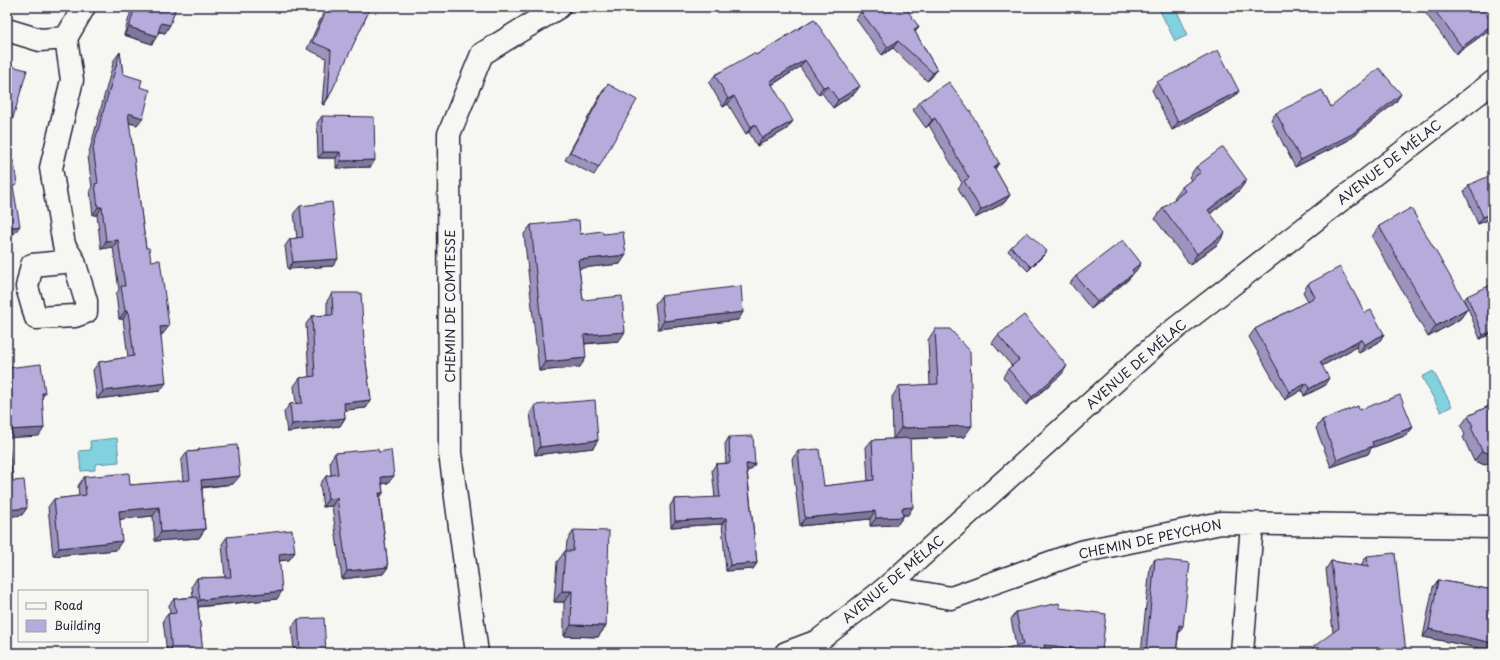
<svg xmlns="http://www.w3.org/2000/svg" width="1500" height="660" viewBox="0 0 1500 660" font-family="'Playpen Sans',sans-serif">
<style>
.water{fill:#82d1df;stroke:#5c8b9d}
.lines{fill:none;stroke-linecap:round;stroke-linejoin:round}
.minor-casing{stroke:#22223b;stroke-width:25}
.tertiary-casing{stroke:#22223b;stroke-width:25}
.minor{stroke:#f6f6f2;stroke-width:22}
.tertiary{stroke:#f6f6f2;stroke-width:22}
.wall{fill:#9d93bd;stroke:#22223b}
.shaded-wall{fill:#80789a;stroke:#22223b}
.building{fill:#b7abdc;stroke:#22223b}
.labels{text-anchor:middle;stroke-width:3;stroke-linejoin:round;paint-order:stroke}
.street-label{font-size:13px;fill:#22223b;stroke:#f6f6f2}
</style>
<rect width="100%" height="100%" fill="#f6f6f2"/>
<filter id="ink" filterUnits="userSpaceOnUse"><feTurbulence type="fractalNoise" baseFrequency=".025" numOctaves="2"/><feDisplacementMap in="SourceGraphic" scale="8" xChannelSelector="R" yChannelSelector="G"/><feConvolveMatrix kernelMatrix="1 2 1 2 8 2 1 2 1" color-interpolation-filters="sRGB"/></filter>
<g filter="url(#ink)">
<path class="water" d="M1168,7H1175L1188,35L1175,41L1160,11Z
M1433,371L1452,406L1441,412L1422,377Z
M117,438L119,462L95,464V470L81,471L79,451L91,450L90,441Z"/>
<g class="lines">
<defs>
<path id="minor" d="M7,30L40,40L66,38
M74,261L32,265L27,287L36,318L75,316L86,312V301L74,261L64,245L51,168L72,80L66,38L84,7
M887,587L951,598L1080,552L1221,523L1493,527
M477,653L450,453L449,134L482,54L559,7
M1242,653L1252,524"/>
<path id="tertiary" d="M786,653L818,641L887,587L1162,339L1493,82"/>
</defs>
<use href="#minor" class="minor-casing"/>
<use href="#tertiary" class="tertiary-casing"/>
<use href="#minor" class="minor"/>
<use href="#tertiary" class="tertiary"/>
</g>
<path class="wall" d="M132,7H176L165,33L159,32L152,44L124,35Z
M326,7H361L369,11L324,105L322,104L326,58L307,49Z
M1131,7H1139L1133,10Z
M1421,7H1481L1488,31L1456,54Z
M861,12L919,27L915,32L937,70L931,78L927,81L893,48L882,55L856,19Z
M814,19L855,93L833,108L822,93L818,94L800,67L772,85L787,129L757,146L749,132L746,134L728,104L723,107L709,83L715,75L756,55Z
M120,52L123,74L140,87L137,125L129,123L146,248L151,261L163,334H161L160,391L97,399L93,370L99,362L128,357L123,319H119L116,294L119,290L113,247L101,249L97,215H93L90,191L92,188L88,156L114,60Z
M1157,82L1239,91L1233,98L1172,130L1152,90Z
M608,84L599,167L594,175L565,160L602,92Z
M919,102L999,163L995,169L1010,195L1004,203L975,218L958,188L962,183L929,125L926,128L913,110Z
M1396,102L1347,141L1295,167L1271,120L1276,113Z
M322,116L371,167L336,168V158H318L317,123Z
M1196,167L1239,191L1211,213L1218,244L1190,265L1155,219L1163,208L1175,199L1174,198L1182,187L1191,180L1189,177Z
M1469,185L1493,218L1478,224L1464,191Z
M300,206L333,266L288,269L285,246L290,239L297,238L294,213Z
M531,225L580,234H603L620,264L579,268L583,300L619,341L585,344L580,367L539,371L524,234Z
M1379,226L1467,307L1464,300L1467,296L1493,333L1480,339L1468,308L1460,319L1428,337L1372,237Z
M1011,247L1044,255L1028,271L1008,251Z
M1141,263L1128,280L1091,309L1070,283L1076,276Z
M1308,284L1365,313L1384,334L1379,342L1359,353L1356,347L1322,366L1324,386L1304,396L1302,390L1285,400L1249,337L1255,329L1308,301L1303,292Z
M332,293L365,355L371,400L366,408L344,410L345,418L340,426L287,432L284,412L290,404H296L294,386L300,378L309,377L306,324L312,316L327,315V301Z
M661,296L743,312L738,320L658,329L655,304Z
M935,329L964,437L910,439L908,515H903V517L897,525L870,526V519L800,526L792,459L798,451L824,486L868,481L866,447L872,440L893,439L892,397L899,386L930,385L928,340Z
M998,335L1062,374L1026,405L1003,377L1008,369L1012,366L992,343Z
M1493,404L1485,465L1474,461L1463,437L1465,435L1461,426L1468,416Z
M535,405L598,440L593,448L535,455L530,413Z
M1359,410L1413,427L1407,435L1371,448L1368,454L1331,467L1316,428L1322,420Z
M729,437L751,470H747L757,563L753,569L726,571L722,524L671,527L670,506L674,499L715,498L712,470L716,464L726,463L725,444Z
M199,449L233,484L202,488L205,529L199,538L155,541L153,516L120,519L116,550L53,556L48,507L54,499L79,496L78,486L84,477L130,485L183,481L181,461L187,452L198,451Z
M378,452L388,483L382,484L383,493L380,498L388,567L383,574L342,579L332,506L323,507L320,484L326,476L331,475L330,461L335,453Z
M574,530L606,626L598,637L564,636V602H554L557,562L565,551H566L567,541Z
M227,537L295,552L289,560L279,561L277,599L198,607L203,653H167L163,620L168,614L170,613L169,605L174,599L193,597L192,586L197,578L225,577L222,544Z
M1367,556L1406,653L1333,632L1326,569L1331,561L1362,566V563Z
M1155,559L1179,632L1176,653H1136V652L1141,653L1150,567Z
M1438,580L1493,590V645L1489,650L1423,637L1433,587Z
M1060,608L1102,651L1100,653H982L1016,646L1011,619L1016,612Z
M298,619L326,653H294L292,627Z"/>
<path class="shaded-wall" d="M1135,7H1139L1133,10Z
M161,23L170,25L165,33L156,31Z
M1493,24L1488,31L1456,54L1462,47Z
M129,27L157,36L152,44L124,35Z
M919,27L914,34V30Z
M898,41L893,48L882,55L888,47Z
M805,60L800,67L765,89L770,81Z
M937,70L931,78L927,81L933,73Z
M828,86L822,93L818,94L823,87Z
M860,86L855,93L833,108L838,100Z
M1239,91L1233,98L1172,130L1178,122Z
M1401,94L1396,102L1347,141L1295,167L1301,160Z
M734,96L728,104L723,107L728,99Z
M328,97H329L324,105L322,104Z
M128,113L143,118L137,125L122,121Z
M935,118L929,125L926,128L932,120Z
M793,121L787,129L757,146L762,138Z
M755,124L749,132L746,134L751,127Z
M323,152H340L336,158H318Z
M375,160L371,167L336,168L341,161Z
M999,163L993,171L994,167Z
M1247,180L1239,191L1201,221L1208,210Z
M1010,195L1004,203L975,218L981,210Z
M98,207H102L97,215H93Z
M1493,213V218L1478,224L1483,217Z
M20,226L14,234L7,235V228Z
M1225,233L1218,244L1190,265L1197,254Z
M118,240L113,247L101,249L106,241Z
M1047,251L1044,255L1028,271L1031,267Z
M626,255L620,264L572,269L578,260Z
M338,259L333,266L288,269L293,262Z
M1141,263L1136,271L1126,278L1132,270Z
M1134,273L1128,280L1091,309L1097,302Z
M1468,308L1460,319L1428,337L1436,326Z
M125,311H128L123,319H119Z
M743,312L738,320L658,329L664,321Z
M169,326L163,334L154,335L160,327Z
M1493,331V333L1480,339L1483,335Z
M625,332L619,341L577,344L584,335Z
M1384,334L1379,342L1359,353L1364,345Z
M1361,339L1356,347L1315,370L1320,362Z
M586,358L580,367L539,371L545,362Z
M1067,366L1062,374L1026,405L1032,397Z
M1329,378L1324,386L1304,396L1309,389Z
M166,383L160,391L97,399L103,391Z
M1307,383L1302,390L1285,400L1290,392Z
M42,393H45L40,401Z
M371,400L366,408L338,411L344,403Z
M345,418L340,426L287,432L292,424Z
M972,426L964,437L893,439L901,428Z
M1413,427L1407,435L1371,448L1368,454L1331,467L1337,460L1372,442Z
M44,428L39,436L7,438V430Z
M598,440L593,448L535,455L540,447Z
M1482,451L1493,454V462L1485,465L1474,461Z
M746,464H755L751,470H742Z
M240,476L233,484L195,488L201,480Z
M394,476L388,483L375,485L381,477Z
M379,493H383L377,501Z
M337,498L332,506L323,507L328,499Z
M159,507L153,516L113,520L119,511Z
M913,507L908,515H897L902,508Z
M27,508L22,515L7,517V510Z
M875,511L870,519L800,526L805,518Z
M903,517L897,525L870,526L876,518Z
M726,518L722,524L671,527L675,521Z
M205,529L199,538L155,541L161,532Z
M122,541L116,550L53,556L59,548Z
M295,552L289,560L273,561L279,554Z
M757,563L753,569L726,571L730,565Z
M388,567L383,574L342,579L347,571Z
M282,591L277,599L194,607L200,600Z
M562,591H572L564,602H554Z
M571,625L606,626L598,637L564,636Z
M1179,625L1183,626L1178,634Z
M1429,629L1493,643V645L1489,650L1423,637Z
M1044,645L1102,651L1100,653H1046Z"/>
<path class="building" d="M135,7H176L170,25L161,23L157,36L129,27Z
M328,7H361L369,11L329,97H328L331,50L312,42Z
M868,7H905L919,27L914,30L937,70L933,73L898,41L888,47L861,12Z
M1432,7H1481L1493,24L1462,47Z
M814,19L860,86L838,100L828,86L823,87L805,60L770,81L793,121L762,138L755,124L751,127L734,96L728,99L715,75L754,53L756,55Z
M1218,50L1239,91L1178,122L1157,82Z
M120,52L123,74L142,80L140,87L150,90L143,118L128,113L146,248H149L151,261L160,260L169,326L160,327L166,383L103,391L99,362L134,356L128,311H125L121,286H125L118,240L106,241L102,207H98L95,184L98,183L93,148Z
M7,65L27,70L7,138Z
M1379,68L1401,94L1352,134L1301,160L1276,113L1322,90L1331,107Z
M949,82L970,111L999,163L994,167L1010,195L981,210L964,181L969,178L935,118L932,120L919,102Z
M608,84L637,100L599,167L570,152Z
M322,116L374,117L375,160L341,161L340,152H323Z
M1223,147L1247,180L1208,210L1225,233L1197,254L1163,208L1185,191L1182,187L1201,172L1196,167Z
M14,161L17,185L13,186L20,226L7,228V162Z
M1493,174V213L1483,217L1469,185Z
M332,202L338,259L293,262L290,239L303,237L300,206Z
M1411,208L1468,308L1436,326L1379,226Z
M579,220L580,234L602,231L603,234L623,232L626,255L578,260L583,300L622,296L625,332L584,335L586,358L545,362L531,225Z
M1027,232L1047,251L1031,267L1011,247Z
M1123,240L1141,263L1132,270L1134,273L1097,302L1076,276Z
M1340,267L1365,313L1371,310L1384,334L1364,345L1361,339L1320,362L1329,378L1309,389L1307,383L1290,392L1255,329L1315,297L1308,284Z
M1493,284V331L1483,335L1467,296Z
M741,286L743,312L664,321L661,296Z
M332,293H361L365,355L371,400L344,403L345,418L292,424L290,404L302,403L300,378L315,376L312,316L333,315Z
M1024,315L1067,366L1032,397L1008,369L1019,360L998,335Z
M935,329H950L970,351L972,426L901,428L899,386L938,384Z
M41,364L45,393H42L44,428L7,430L13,481L24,480L27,508L7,510V368Z
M1400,395L1413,427L1372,442L1373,446L1337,460L1322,420L1358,406L1359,410Z
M595,400L598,440L540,447L535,405Z
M1493,404V455L1482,451L1471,427L1473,426L1468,416Z
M753,436L755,464H746L757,563L730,565L726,518L675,521L674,499L720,497L716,464L730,463L729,437Z
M910,438L913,507L902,508L903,517L876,518L875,511L805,518L798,451L819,449L824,486L874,480L872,440Z
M237,445L240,476L201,480L205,529L161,532L159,507L119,511L122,541L59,548L54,499L86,495L84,477L129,473L130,485L190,480L187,452L199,451V449Z
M378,449V452L391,450L394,476L381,477L383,493H379L388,567L347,571L337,498L328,499L326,476L338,474L335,453Z
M292,530L295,552L279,554L282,591L200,600L197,578L231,577L227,537Z
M574,530L609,531L606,626L571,625L572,591H562L565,551H573Z
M1395,553L1406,653H1305L1339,628L1331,561L1368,567L1367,556Z
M1155,559L1190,563L1183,626L1179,625L1176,653H1146Z
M1438,580L1493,590V643L1429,629Z
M197,597L203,653H172L168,614L176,613L174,599Z
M1059,603L1060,608L1106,614L1102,651L1044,645L1046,653H982L1023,645L1016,612Z
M324,618L326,653H300L298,619Z
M955,648L956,653H933Z"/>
</g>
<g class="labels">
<g class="street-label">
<text transform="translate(1389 162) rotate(-38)" y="5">AVENUE DE MÉLAC</text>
<text transform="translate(450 306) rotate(-90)" y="5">CHEMIN DE COMTESSE</text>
<text transform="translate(1136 364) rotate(-41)" y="5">AVENUE DE MÉLAC</text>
<text transform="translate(1150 539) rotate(-12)" y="5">CHEMIN DE PEYCHON</text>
<text transform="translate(893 579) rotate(-40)" y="5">AVENUE DE MÉLAC</text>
</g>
</g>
<rect width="1500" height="660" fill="none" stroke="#f6f6f2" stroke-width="24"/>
<rect x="12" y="12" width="1476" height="636" fill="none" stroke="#22223b" stroke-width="1.5" filter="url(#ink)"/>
<rect x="18" y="590" width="130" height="52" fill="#f6f6f2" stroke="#a1a1a9"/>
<rect x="26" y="603" width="20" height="6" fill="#f6f6f2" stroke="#a1a1a9"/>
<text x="54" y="610" font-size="12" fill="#22223b">Road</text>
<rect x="26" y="620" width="20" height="12" fill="#b7abdc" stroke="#a1a1a9"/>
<text x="54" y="630" font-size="12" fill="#22223b">Building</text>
</svg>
